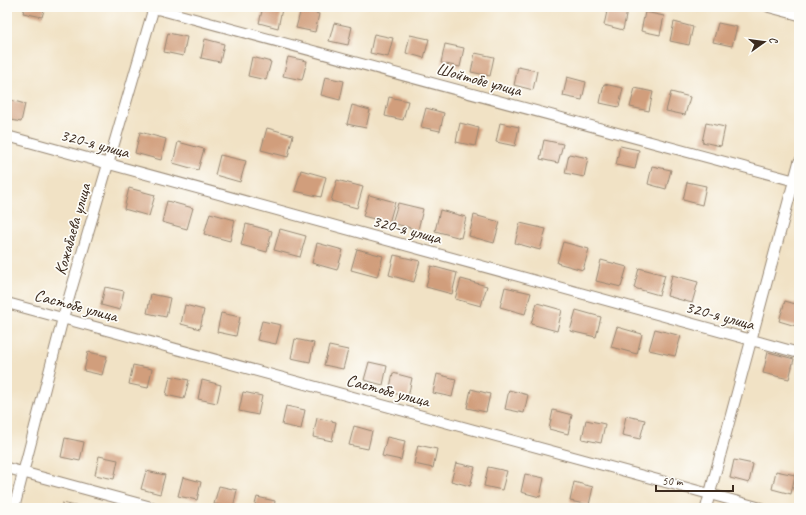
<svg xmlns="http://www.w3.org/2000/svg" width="806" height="515" viewBox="0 0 806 515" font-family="Caveat,sans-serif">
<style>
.building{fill:#d19e7b}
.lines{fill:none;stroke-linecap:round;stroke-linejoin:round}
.street-casing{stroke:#968672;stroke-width:12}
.street{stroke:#fff;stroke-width:10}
.labels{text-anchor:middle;stroke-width:3.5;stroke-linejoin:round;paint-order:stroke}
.street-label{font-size:17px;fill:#3b2a1e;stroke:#fdfcf7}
</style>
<rect width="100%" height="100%" fill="#fdfcf7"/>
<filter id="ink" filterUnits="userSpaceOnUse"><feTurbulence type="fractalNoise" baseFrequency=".025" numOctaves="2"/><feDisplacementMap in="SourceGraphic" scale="8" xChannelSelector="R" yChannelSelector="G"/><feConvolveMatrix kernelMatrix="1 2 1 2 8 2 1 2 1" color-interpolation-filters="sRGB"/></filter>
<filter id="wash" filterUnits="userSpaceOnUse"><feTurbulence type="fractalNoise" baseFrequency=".012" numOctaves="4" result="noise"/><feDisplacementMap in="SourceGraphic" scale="16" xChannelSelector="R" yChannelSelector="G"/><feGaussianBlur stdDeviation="0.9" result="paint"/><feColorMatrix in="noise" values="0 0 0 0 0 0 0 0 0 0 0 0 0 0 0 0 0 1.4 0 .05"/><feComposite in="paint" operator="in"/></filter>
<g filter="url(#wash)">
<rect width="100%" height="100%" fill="#f1e2c5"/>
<g id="blocks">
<path class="building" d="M25,7H45L42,17L23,13Z
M263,7H274L282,9L278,28L259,23Z
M608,7L627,11L623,30L604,25Z
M301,9L319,14L315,32L296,28Z
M645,12L664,16L660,35L641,31Z
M674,22L693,27L689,45L670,41Z
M334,23L352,27L348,45L329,41Z
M718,23L737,27L732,46L713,42Z
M168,33L187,37L183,56L164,52Z
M374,34L393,38L388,57L370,53Z
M410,35L429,39L424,58L406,53Z
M205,39L224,44L220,62L201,58Z
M445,44L464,48L460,67L441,63Z
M475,53L494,57L490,76L471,72Z
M252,57L271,62L266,80L248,76Z
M288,57L307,61L302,80L283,76Z
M518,67L537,71L533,90L514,85Z
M325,77L344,81L340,100L321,95Z
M567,77L586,82L582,100L563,96Z
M604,84L623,88L619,107L600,103Z
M635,88L653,92L649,111L630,107Z
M671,92L690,97L685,115L666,111Z
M389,97L408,101L403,120L385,116Z
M7,99L25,104L21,122L7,119Z
M352,105L370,110L366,128L347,124Z
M426,108L444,113L440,131L421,127Z
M460,123L479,128L475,146L456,142Z
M500,123L519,127L515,146L496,142Z
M706,123L725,127L721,146L702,142Z
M267,128L293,135L288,157L261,150Z
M140,132L166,139L161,160L135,153Z
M544,140L563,144L558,163L540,159Z
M178,142L204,149L198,170L173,163Z
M620,146L639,150L635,169L616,165Z
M569,154L588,158L584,177L565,173Z
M220,155L246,161L240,182L215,175Z
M652,166L671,170L666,189L648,184Z
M301,170L326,177L321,197L295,191Z
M337,180L363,187L357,208L331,201Z
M687,182L706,186L702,205L683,200Z
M129,188L155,195L149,216L124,209Z
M369,195L395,202L389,223L363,216Z
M167,201L193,208L187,229L162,222Z
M398,203L423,209L418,230L392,223Z
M440,210L466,217L461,238L435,231Z
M210,213L235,220L230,241L204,234Z
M474,215L500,222L494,243L469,236Z
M520,223L546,229L540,250L515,243Z
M246,224L272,231L267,252L241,245Z
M280,229L306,236L300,257L274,250Z
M563,242L589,249L583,270L557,263Z
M317,243L343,250L337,270L312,263Z
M357,249L383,256L377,277L351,270Z
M394,255L420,261L414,282L389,275Z
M601,260L627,267L621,287L596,281Z
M431,266L457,273L452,294L426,287Z
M639,268L665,275L659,295L634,288Z
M672,275L698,282L692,303L667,296Z
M461,279L487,286L481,306L455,299Z
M105,287L124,291L120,310L101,305Z
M505,287L531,293L525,314L500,307Z
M151,294L170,298L166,317L147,313Z
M785,301L799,305V327L779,321Z
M537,303L562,310L557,331L531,324Z
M185,305L204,310L200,329L181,324Z
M576,310L601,317L596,337L570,331Z
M221,313L240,317L236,336L217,332Z
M262,321L281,325L276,344L257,340Z
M617,327L642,334L637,354L611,347Z
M655,329L681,336L675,356L649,350Z
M295,339L314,343L310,362L291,358Z
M329,346L348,350L343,369L324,365Z
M88,352L107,356L102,375L84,371Z
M768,352L794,359L789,379L763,373Z
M369,362L387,366L383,385L364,380Z
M133,365L152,369L148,388L129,384Z
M393,373L412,378L408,397L389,392Z
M437,374L456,379L452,397L433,393Z
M170,376L189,380L184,399L166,395Z
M202,380L221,385L217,403L198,399Z
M471,389L490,394L486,412L467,408Z
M509,390L528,395L524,413L505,409Z
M243,392L262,396L258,415L239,411Z
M286,406L305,410L301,429L282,425Z
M553,410L572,415L568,434L549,429Z
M626,416L645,420L640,439L622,435Z
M317,418L336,422L332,441L313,437Z
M586,420L605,424L601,443L582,439Z
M354,426L372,431L368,449L349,445Z
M387,437L405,441L401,460L382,456Z
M65,438L84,442L80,461L61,457Z
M418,445L437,449L433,468L414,464Z
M99,456L118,460L114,479L95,475Z
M734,460L753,464L749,483L730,478Z
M456,463L475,467L470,486L451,481Z
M488,467L507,471L502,490L484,486Z
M146,471L165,475L160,494L141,489Z
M776,471L795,475L791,494L772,489Z
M525,474L544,478L540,497L521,492Z
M183,477L201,482L197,500L178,496Z
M574,482L593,487L589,505L570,501Z
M219,486L237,490L233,508L214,504Z
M257,497L275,501L274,508H254Z
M62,503L80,507V508H61Z"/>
</g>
</g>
<g filter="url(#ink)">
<use href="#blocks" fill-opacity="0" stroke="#968672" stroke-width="1"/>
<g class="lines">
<defs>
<path id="street" d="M150,7L799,182
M769,7L799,15
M7,136L799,353
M7,303L761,508
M7,468L155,508
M14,508L63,318L154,7
M706,508L799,162"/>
</defs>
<use href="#street" class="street-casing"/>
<use href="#street" class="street"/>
</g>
</g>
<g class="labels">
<g class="street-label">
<text transform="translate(479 79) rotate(15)" y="6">Шойтобе улица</text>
<text transform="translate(95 143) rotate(15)" y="6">320-я улица</text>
<text transform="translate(72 229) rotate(-74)" y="6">Кожабаева улица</text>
<text transform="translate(407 229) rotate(15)" y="6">320-я улица</text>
<text transform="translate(76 305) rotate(15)" y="6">Састобе улица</text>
<text transform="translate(720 315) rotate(15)" y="6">320-я улица</text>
<text transform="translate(388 390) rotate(15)" y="6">Састобе улица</text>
</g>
</g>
<rect width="806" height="515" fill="none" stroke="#fdfcf7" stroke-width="24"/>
<g transform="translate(764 42) rotate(76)" stroke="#fdfcf7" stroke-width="3" paint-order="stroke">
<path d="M0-3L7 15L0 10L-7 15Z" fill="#3b2a1e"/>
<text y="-6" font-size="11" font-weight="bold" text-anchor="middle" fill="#3b2a1e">С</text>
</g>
<path d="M656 485v6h77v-6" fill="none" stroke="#3b2a1e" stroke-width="2"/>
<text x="662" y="485" font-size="12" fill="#3b2a1e" stroke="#fdfcf7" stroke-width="3" paint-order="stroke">50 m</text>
</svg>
